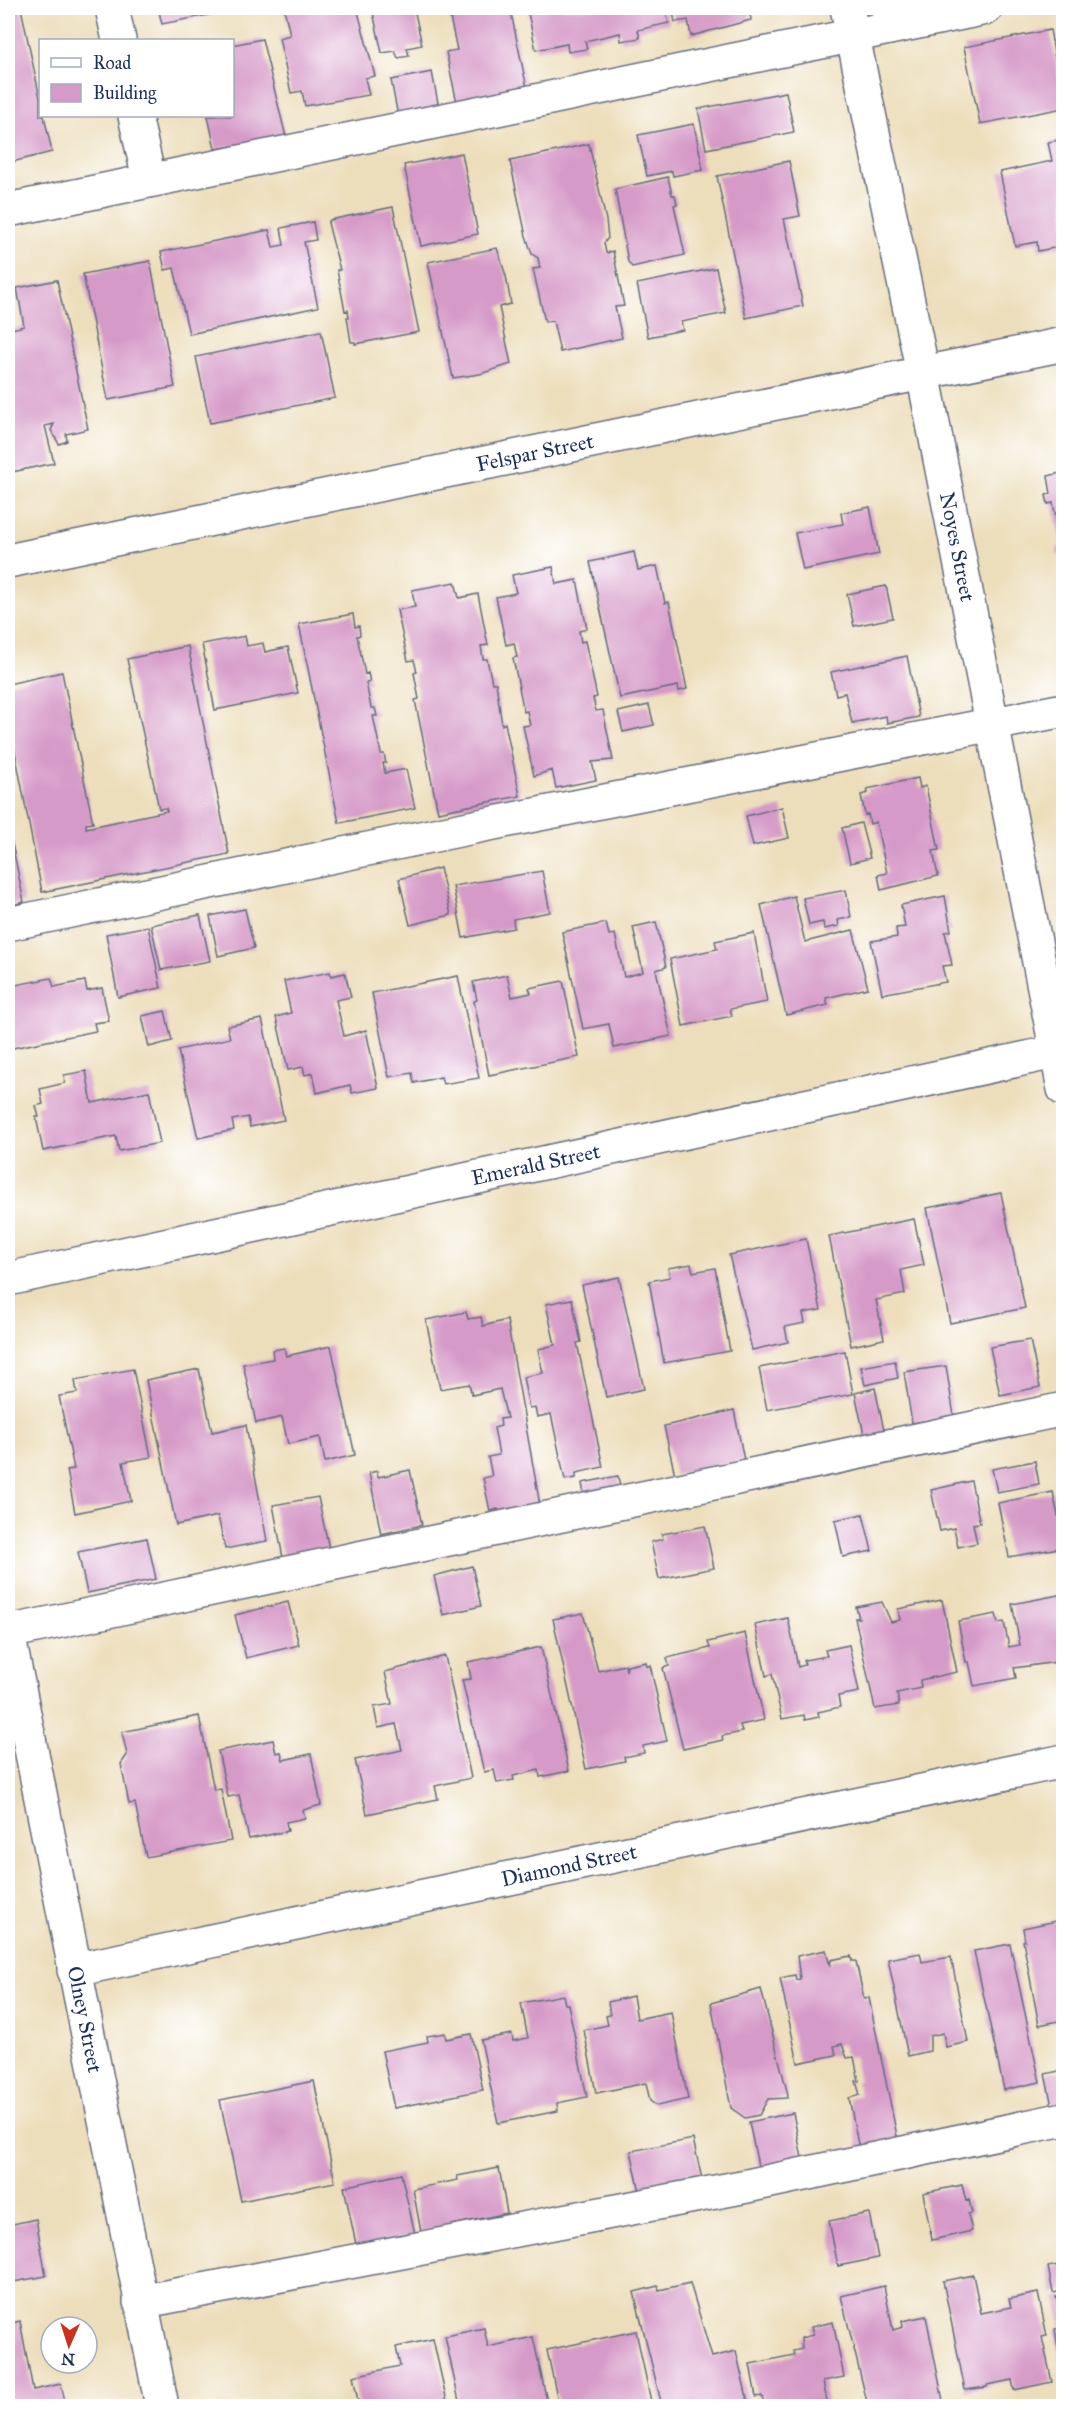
<svg xmlns="http://www.w3.org/2000/svg" width="1071" height="2414" viewBox="0 0 1071 2414" font-family="'IM FELL Great Primer',serif">
<style>
.building{fill:#d69ac8}
.lines{fill:none;stroke-linecap:round;stroke-linejoin:round}
.minor-casing{stroke:#646c7f;stroke-width:36}
.minor{stroke:#fff;stroke-width:33}
.labels{text-anchor:middle;stroke-width:4.5;stroke-linejoin:round;paint-order:stroke}
.street-label{font-size:21px;fill:#1b2f5e;stroke:#fff}
</style>
<rect width="100%" height="100%" fill="#fff"/>
<filter id="ink" filterUnits="userSpaceOnUse"><feTurbulence type="fractalNoise" baseFrequency=".0167" numOctaves="2"/><feDisplacementMap in="SourceGraphic" scale="12" xChannelSelector="R" yChannelSelector="G"/><feConvolveMatrix kernelMatrix="1 2 1 2 8 2 1 2 1" color-interpolation-filters="sRGB"/></filter>
<filter id="wash" filterUnits="userSpaceOnUse"><feTurbulence type="fractalNoise" baseFrequency=".008" numOctaves="4" result="noise"/><feDisplacementMap in="SourceGraphic" scale="24" xChannelSelector="R" yChannelSelector="G"/><feGaussianBlur stdDeviation="1.35" result="paint"/><feColorMatrix in="noise" values="0 0 0 0 0 0 0 0 0 0 0 0 0 0 0 0 0 1.4 0 .05"/><feComposite in="paint" operator="in"/></filter>
<g filter="url(#wash)">
<rect width="100%" height="100%" fill="#eddebb"/>
<g id="blocks">
<path class="building" d="M8,8H21L40,98V116H44L52,152L8,163Z
M158,8H240V9L162,24Z
M284,8H357L375,76L365,78L369,95L305,106L302,91L291,93L279,38L290,35Z
M372,8H414L422,45L407,48L409,56L398,58L395,51L382,53Z
M448,8H510L528,93L458,107L446,52L457,50Z
M527,8H665L669,23L638,30L640,38L621,41L620,33L585,41L587,49L568,52L567,44L536,50Z
M672,8H749L751,20L691,36L688,20L675,22Z
M1050,30L1064,108L980,124L964,47Z
M262,39L286,137L215,149L208,116H232V45Z
M432,72L440,113L399,121L391,80Z
M786,92L794,132L706,149L698,109Z
M694,124L703,170L673,176L672,171L647,176L638,135Z
M1064,139V246L1038,251L1037,242L1015,246L1000,172L1052,161L1048,142Z
M589,144L606,220L608,238L604,243L606,253L613,251L624,306L615,307L622,338L560,352L553,321L545,322L533,269L540,268L538,258L532,254L526,236L510,161Z
M462,153L478,234L421,246L404,165Z
M789,161L800,216L784,219L803,306L746,318L717,176Z
M668,177L672,195H675L677,204L674,205L685,255L632,267L628,262L615,189Z
M393,207L419,332L355,344V342H351L347,317H349L348,310L345,311L337,270H340L328,223L330,220Z
M313,222L316,240L304,242L318,307L189,334L174,268L165,270L161,252L269,230L273,247L284,245L281,228Z
M497,248L506,276L511,304L499,307L511,364L480,374L453,378L428,262Z
M150,261L175,387L108,400L83,274Z
M716,268L726,313L681,322L683,330L648,337L637,284Z
M57,280L88,429L66,434L67,441L59,444L51,430L54,424L45,426L54,463L12,472L8,453V330L24,326L17,288Z
M321,331L335,398L210,423L196,357Z
M1064,472V554L1058,555L1057,548L1062,547L1053,503L1048,504L1046,495L1051,494L1048,476Z
M870,507L879,554L803,570L795,533L843,524L841,513Z
M634,552L638,570L657,566L665,603L669,602L687,689L679,691L678,686L620,698L590,562Z
M553,567L556,584L577,580L587,629L579,631L581,642L585,641L597,697L593,698L596,711L603,710L613,760L592,762L596,780L556,788L552,770L534,776L523,726L530,725L527,711L524,712L513,658L517,657L514,643L506,645L496,597L516,593L512,575Z
M455,582L459,598L478,594L488,645L481,646L483,659H487L492,683H496L502,725L505,723L520,796L438,812L415,700L419,699L414,673L417,672L414,660L408,661L397,610L415,607L412,590Z
M886,586L893,618L854,626L847,594Z
M353,614L355,627L359,626L360,635L357,636L365,674L368,673L370,682L366,683L371,708H375L377,716H373L381,754H384L386,763H383L385,773L406,769L415,808L339,823L299,624Z
M245,636L247,646L263,643L265,652L288,647L298,693L215,710L202,644Z
M188,646L229,854L42,892L8,715V684L62,672L93,823L86,824V828L167,811L166,808L159,809L127,659Z
M907,656L919,717L887,723L886,716L852,723L845,693L836,695L831,672Z
M649,705L654,725L623,732L618,712Z
M918,778L920,788L926,786L939,850L933,851L938,876L881,890L878,875L887,873L876,822L870,824L868,814L865,815L861,795L868,793L867,789Z
M782,807L789,838L753,846L746,816Z
M861,823L870,858L850,863L842,828Z
M8,824L24,902L8,906Z
M440,868L451,915L410,925L399,879Z
M542,871L550,912L513,919L514,928L463,938L453,886Z
M846,890L851,917L838,920L839,926L824,929L823,922L809,925L803,898Z
M794,896L805,942L853,930L868,988L826,998L828,1005L786,1015L761,905Z
M945,896L951,931L945,932L952,965L942,966L946,982L882,994L871,941L897,937L896,928L905,927L901,905Z
M245,909L254,948L218,956L210,916Z
M200,915L210,961L161,970L151,925Z
M656,922L666,967L656,970L671,1036L614,1048L609,1024L583,1029L562,932L606,923L609,935L615,934L624,977L643,972L633,927Z
M148,926L161,988L118,997L106,934Z
M754,933L767,1002L730,1009L732,1016L683,1026L670,959L717,949L715,941Z
M330,972L331,976L345,973L351,997L336,1000L344,1036L366,1030L378,1088L352,1093L350,1085L317,1093L313,1073L305,1075L303,1067L288,1070L276,1017L291,1013L284,981Z
M507,975L512,997L531,993L529,988L563,981L579,1057L489,1075L474,1001L477,1000L473,982Z
M458,976L479,1078L443,1084L441,1077L414,1083L412,1073L389,1077L372,993Z
M51,978L54,987L85,981L87,991L102,988L109,1021L94,1023L96,1031L8,1049V996L12,995L10,986Z
M165,1011L172,1041L149,1047L142,1016Z
M262,1019L284,1120L250,1127L248,1117L232,1120L234,1130L198,1138L178,1050L230,1038L227,1026Z
M86,1071L92,1103L149,1091L160,1143L119,1151L116,1136L43,1151L36,1117H39L36,1106L43,1104L40,1089L65,1083L64,1075Z
M1001,1193L1025,1308L950,1323L927,1208Z
M914,1219L924,1265L901,1270L905,1294L876,1300L884,1339L851,1346L829,1236Z
M806,1239L821,1310L803,1313L805,1323L785,1327L788,1342L752,1350L729,1255Z
M691,1264L693,1272L715,1268L730,1351L664,1363L649,1281L670,1277L668,1268Z
M619,1277L644,1389L606,1397L582,1285Z
M572,1299L581,1342L577,1343L603,1467L576,1473V1478L565,1480L551,1414L537,1417L535,1407L529,1408L523,1377L543,1373L538,1349L555,1345L546,1304Z
M466,1312L468,1319L481,1317L483,1326L507,1320L540,1505L499,1513L498,1509L490,1511L483,1478L492,1476L488,1457L499,1455L494,1428L501,1426L500,1419L507,1418L500,1389L472,1395L469,1384L440,1389L426,1320Z
M1030,1340L1040,1387L1000,1395L990,1347Z
M331,1346L355,1455L325,1462L320,1437L288,1444L282,1417L256,1423L243,1364L273,1359L272,1350L284,1348L286,1356Z
M845,1351L853,1394L767,1410L759,1368Z
M895,1361L898,1378L865,1385L861,1367Z
M946,1366L954,1416L912,1423L904,1372Z
M133,1369L151,1457L123,1462L131,1501L75,1513L67,1470L74,1469L59,1396L77,1393L75,1380Z
M199,1369L212,1432L246,1425L267,1541L225,1549L218,1516L176,1525L146,1380Z
M875,1388L885,1435L865,1439L855,1393Z
M734,1410L744,1460L675,1475L664,1426Z
M1035,1461L1039,1484L997,1492L992,1469Z
M410,1470L422,1525L381,1534L369,1473L377,1471L378,1477Z
M618,1476L621,1494L585,1501L582,1483Z
M971,1481L980,1523L973,1524L977,1543L958,1547L954,1528L940,1531L931,1490Z
M1053,1492L1058,1516L1064,1515V1547L1009,1557L998,1503Z
M318,1497L329,1549L283,1558L273,1505Z
M863,1514L872,1551L843,1557L835,1520Z
M705,1526L714,1568L659,1579L651,1542L663,1539L662,1534Z
M147,1538L156,1579L87,1593L78,1552Z
M472,1566L481,1606L443,1615L434,1576Z
M1064,1594V1661L1014,1668L1016,1678L974,1686L969,1662H966L958,1621L996,1614L998,1623L1004,1622L1009,1647L1020,1645L1012,1604Z
M942,1600L957,1672L920,1680L921,1688L897,1693L899,1705L875,1709L855,1618H859L856,1607L882,1602L891,1622L900,1620L898,1609Z
M288,1602L299,1645L246,1658L235,1615Z
M583,1613L598,1671L625,1665L626,1671L627,1666L646,1662L647,1667L650,1665L667,1741L643,1746L644,1753L624,1757L625,1761L586,1769L553,1619Z
M788,1618L798,1667L805,1665L804,1660L827,1656L825,1650L849,1645L859,1692L838,1696L840,1707L818,1712L819,1717L805,1720L804,1715L782,1719L772,1674L766,1676L755,1625Z
M745,1633L764,1720L740,1725L742,1732L722,1736L723,1740L683,1749L663,1668L669,1666L667,1658L710,1648L708,1642Z
M541,1647L569,1771L540,1777L539,1770L513,1776L514,1780L497,1783L494,1770L484,1772L462,1680L471,1679L468,1662Z
M445,1656L471,1778L435,1786L438,1799L367,1814L355,1760L402,1750L396,1724L378,1728L374,1707L392,1704L385,1672Z
M199,1716L214,1790L221,1789L231,1841L146,1857L135,1803L129,1804L121,1764L127,1755L122,1732Z
M273,1740L276,1753L281,1752L283,1760L311,1754L321,1805L303,1810L305,1818L286,1822L288,1831L249,1839L239,1795L228,1797L218,1751Z
M1056,1921L1064,1949V2020L1039,2025L1023,1941H1025L1023,1928Z
M1010,1944L1040,2082L1004,2090L974,1951Z
M826,1950L830,1966L831,1960L851,1956L852,1961H856L864,1999L869,1998L898,2141L859,2149L849,2098L860,2095L856,2081H859L854,2057L847,2058L842,2044L834,2046L836,2055L798,2063L780,1978L795,1975L796,1980L800,1979L797,1956Z
M920,1953L922,1962L951,1957L968,2042L946,2047L943,2033L930,2036V2051L908,2056L888,1959Z
M761,1989L788,2095L787,2098L768,2099L759,2115L745,2118L731,2108L711,2003Z
M563,1995L565,2004H568L587,2097L557,2103L558,2111L498,2123L481,2040L512,2034L513,2041L528,2038L521,2003Z
M633,1996L637,2019L671,2012L688,2099L657,2106L650,2101L646,2083L596,2093L584,2030L608,2025L606,2016L610,2015L608,2002Z
M445,2033L446,2039L471,2034L483,2090L394,2108L382,2051L428,2042L427,2036Z
M1064,2070V2113L1054,2115L1045,2074Z
M314,2081L335,2182L241,2201L220,2100Z
M793,2113L803,2163L759,2171L749,2122Z
M693,2139L702,2179L640,2192L631,2151Z
M499,2168L507,2213L421,2232L413,2189L458,2180L457,2176Z
M401,2174L417,2242L358,2254L344,2187Z
M962,2185L966,2201L969,2200L972,2213L968,2214L972,2231L932,2240L923,2193Z
M869,2213L878,2258L838,2266L829,2221Z
M36,2219L46,2276L8,2283V2225Z
M1064,2264V2291L1053,2293L1048,2267Z
M973,2275L981,2313L1011,2307L1009,2299L1038,2293L1047,2336L1042,2337L1052,2382L1014,2390L1012,2380L987,2385V2387L965,2390L943,2281Z
M690,2283L712,2357L736,2351L749,2406H662L634,2292L658,2286L659,2290Z
M884,2286L893,2330L903,2327L902,2321L926,2316L944,2406H868L841,2296Z
M1064,2296V2374H1062L1055,2329L1061,2328L1056,2297Z
M20,2321L33,2390L61,2384L66,2406H8V2324Z
M833,2322L844,2377L823,2381L828,2406H764L762,2396L756,2397L750,2364L794,2355L793,2351L802,2349L801,2338L813,2335L811,2327Z
M484,2328L488,2347L533,2337L548,2406H460L445,2336Z
M636,2331L652,2406H559L547,2350Z
M433,2339L448,2406H359L353,2376L400,2366L396,2347Z"/>
</g>
</g>
<g filter="url(#ink)">
<use href="#blocks" fill-opacity="0" stroke="#646c7f" stroke-width="1.5"/>
<g class="lines">
<defs>
<g id="minor">
<path d="M112,8L119,40"/>
<path id="s1" d="M847,8L923,373L1064,1089"/>
<path d="M135,116L149,179"/>
<path d="M8,210L986,8"/>
<path id="s2" d="M8,561L1064,344"/>
<path d="M8,924L454,831L1064,710"/>
<path id="s3" d="M8,1279L1064,1050"/>
<path d="M8,1632L1064,1409"/>
<path id="s4" d="M8,1633L162,2406"/>
<path id="s5" d="M74,1970L1064,1761"/>
<path d="M140,2302L747,2186L1064,2119"/>
</g>
</defs>
<use href="#minor" class="minor-casing"/>
<use href="#minor" class="minor"/>
</g>
</g>
<g class="labels">
<g class="street-label">
<text dy="7" stroke="none"><textPath href="#s2" startOffset="538">Felspar Street</textPath></text>
<text dy="7" stroke="none"><textPath href="#s1" startOffset="550">Noyes Street</textPath></text>
<text dy="7" stroke="none"><textPath href="#s3" startOffset="540">Emerald Street</textPath></text>
<text dy="7" stroke="none"><textPath href="#s5" startOffset="506">Diamond Street</textPath></text>
<text dy="7" stroke="none"><textPath href="#s4" startOffset="394">Olney Street</textPath></text>
</g>
</g>
<rect width="1071" height="2414" fill="none" stroke="#fff" stroke-width="30"/>
<rect x="39" y="39" width="195" height="78" fill="#ffffff" stroke="#a4acbf" stroke-width="1.5"/>
<rect x="51" y="58" width="30" height="9" fill="#ffffff" stroke="#a4acbf" stroke-width="1.5"/>
<text x="93" y="69" font-size="18" fill="#1b2f5e">Road</text>
<rect x="51" y="84" width="30" height="18" fill="#d69ac8" stroke="#a4acbf" stroke-width="1.5"/>
<text x="93" y="99" font-size="18" fill="#1b2f5e">Building</text>
<g transform="translate(69 2345) rotate(183)"><circle r="28" fill="#ffffff" stroke="#a4acbf" stroke-width="1.5"/>
<path d="M0-4.5L10 22L0 15L-10 22Z" fill="#c8321e"/>
<text y="-9" font-size="16" font-weight="bold" text-anchor="middle" fill="#1b2f5e">N</text>
</g>
</svg>
